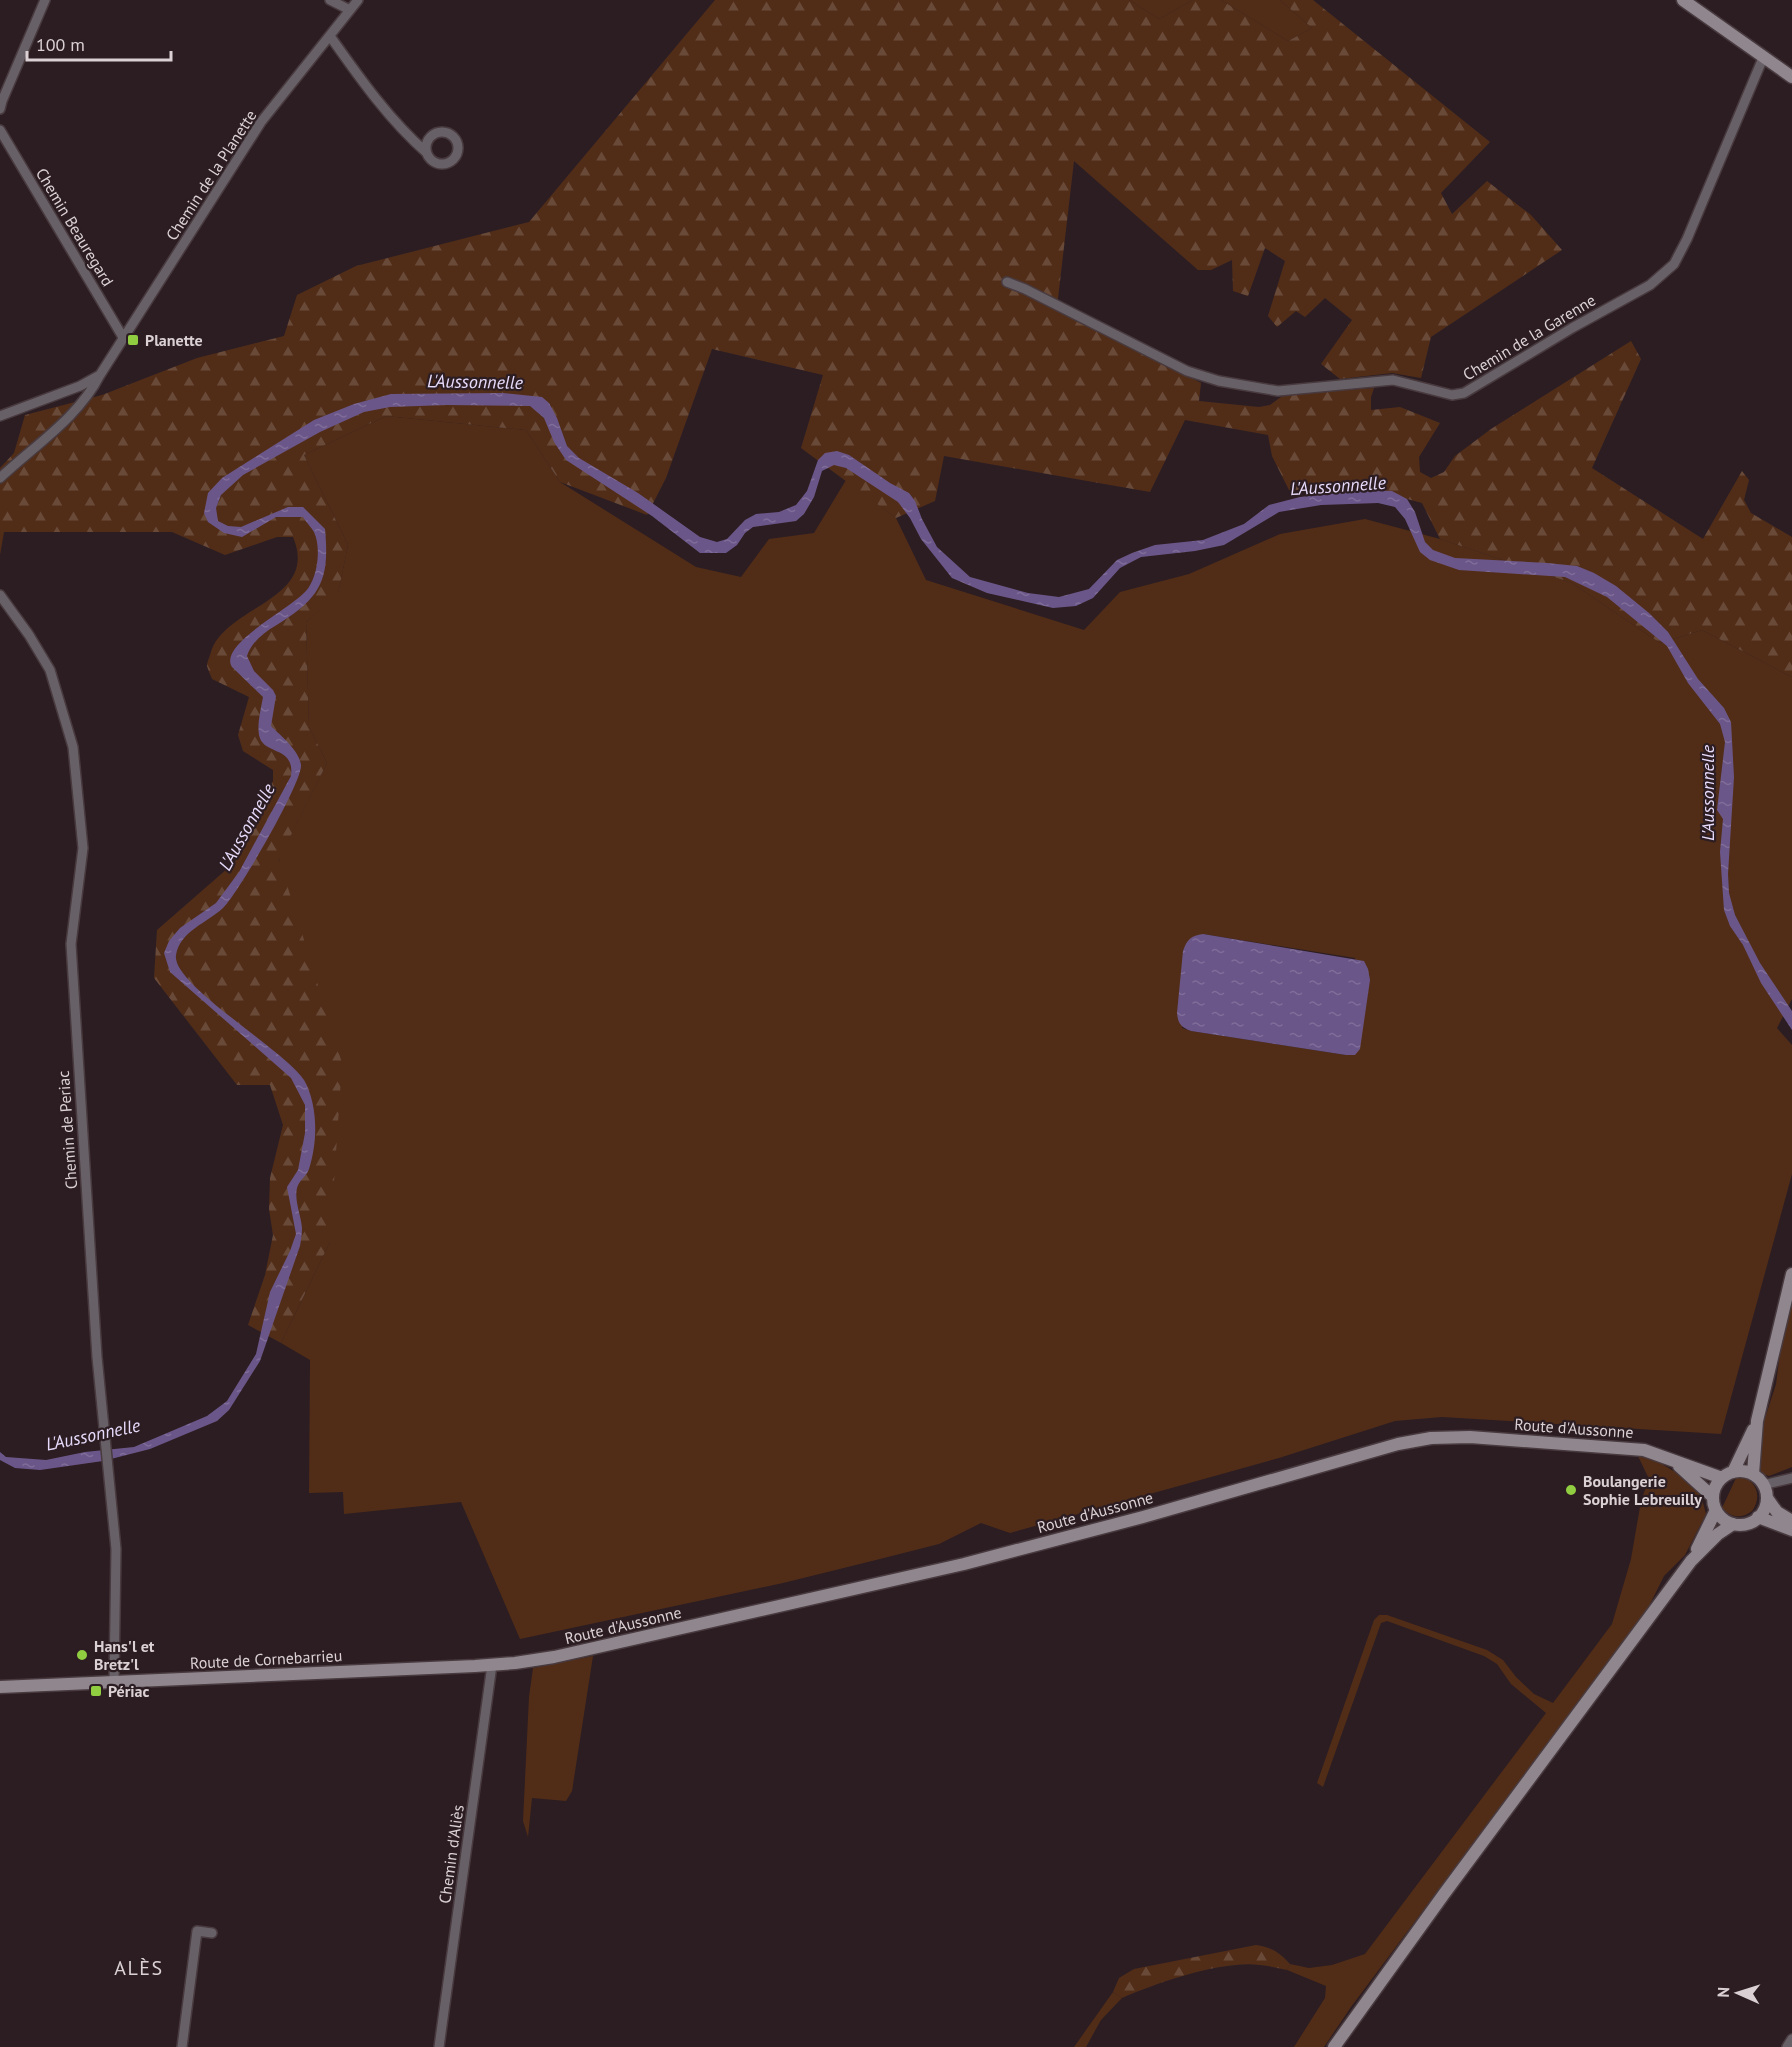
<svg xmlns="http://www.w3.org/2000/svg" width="1792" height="2047" viewBox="0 0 1792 2047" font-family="'PT Sans',sans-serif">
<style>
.green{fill:#512d18;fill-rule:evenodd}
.forest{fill:url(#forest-firs)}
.water{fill:url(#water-ripples)}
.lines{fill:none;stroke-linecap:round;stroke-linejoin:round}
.street-casing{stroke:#483a3e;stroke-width:12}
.secondary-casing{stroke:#483a3e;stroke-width:15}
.street{stroke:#676167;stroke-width:9}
.secondary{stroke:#8f868e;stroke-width:12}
.poi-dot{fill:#91cd40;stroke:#2c1d22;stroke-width:2}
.labels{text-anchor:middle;stroke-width:4.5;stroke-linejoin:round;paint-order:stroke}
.street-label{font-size:16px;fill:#dbd1d4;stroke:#2c1d22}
.poi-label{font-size:16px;font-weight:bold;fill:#dbd1d4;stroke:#2c1d22;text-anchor:start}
.water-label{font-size:18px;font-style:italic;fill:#e7dbfb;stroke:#2c1d22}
.quarter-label{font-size:20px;letter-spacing:1.5px;fill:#dbd1d4;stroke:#2c1d22}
</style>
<defs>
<pattern id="forest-firs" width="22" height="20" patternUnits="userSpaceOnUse" patternTransform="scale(1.5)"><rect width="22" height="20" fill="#512d18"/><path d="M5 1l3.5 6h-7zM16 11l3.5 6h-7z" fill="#694a39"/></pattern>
<pattern id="water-ripples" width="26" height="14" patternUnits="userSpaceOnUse" patternTransform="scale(1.5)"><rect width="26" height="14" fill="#6b5689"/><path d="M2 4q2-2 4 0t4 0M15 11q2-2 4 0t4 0" fill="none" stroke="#806d99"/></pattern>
</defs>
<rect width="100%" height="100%" fill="#2c1d22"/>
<path class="green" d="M1129,0H1193L1159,19Z
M1221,0H1280L1312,28L1288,41Z
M386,416L526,430L560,482L696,567L741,577L769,539L814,533L846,480L896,518L926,580L1084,630L1120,592L1189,574L1280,534L1365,519L1440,539L1572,583L1660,643L1702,630L1792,677V999L1777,1028L1792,1045V1174L1721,1434L1442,1417L1395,1421L1279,1458L1010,1533L981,1523L939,1544L876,1560L783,1583L520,1639L461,1502L344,1514L343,1492L309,1493L310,1360L281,1343L330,1242L279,858L327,763L309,727L306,622L338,593L348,545L304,455ZM1203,934L1355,958V1055H1346L1191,1031L1182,1028Z
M1792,1303V1467L1769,1476L1762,1474L1758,1465L1761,1431L1776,1384L1781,1346Z
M1637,1454L1657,1461L1693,1483L1702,1499L1706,1514L1685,1555L1664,1576L1646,1612L1351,2007L1324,2047H1294L1325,1998L1326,1986L1287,1970L1290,1964L1309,1968L1332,1965L1365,1954L1546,1713L1511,1684L1497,1664L1484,1656L1387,1621L1381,1623L1323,1787L1317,1783L1374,1620L1379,1615H1387L1487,1650L1503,1660L1516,1677L1534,1694L1553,1703L1612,1624L1631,1559L1641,1501L1649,1479Z
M1737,1476C1756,1478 1763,1496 1752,1511C1742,1519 1731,1518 1722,1508Z
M593,1656L572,1791L566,1801L532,1798L528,1837L523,1821L529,1697L533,1668Z
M1113,1992L1122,1998L1101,2020L1086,2047H1074Z"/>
<path class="forest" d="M715,0H1129L1159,19L1193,0H1221L1288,41L1312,28L1280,0H1313L1490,142L1441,193L1452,214L1487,181L1531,215L1562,250L1431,337L1421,378L1392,373L1340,379L1321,364L1352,320L1325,298L1305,317L1296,311L1277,327L1268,316L1285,261L1265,248L1248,296L1233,291L1232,260L1211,270H1198L1074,161L1057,307L1201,383L1199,401L1259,407L1270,405L1285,394L1374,388L1371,397V410L1400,407L1440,423L1419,457L1420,472L1431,478L1444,472L1455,456L1491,429L1631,341L1641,359L1592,468L1703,539L1742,471L1749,480L1744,500L1751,513L1792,537V677L1702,630L1660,643L1572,583L1440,539L1422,503L1374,490H1289L1272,456L1268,435L1185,420L1150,492L944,456L935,501L896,518L801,448L823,375L712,349L666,478L647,515L560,482L526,430L386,416L304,455L348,545L338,594L306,622L309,727L327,763L279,859L342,1063L330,1242L281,1343L248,1325L265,1275L273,1235L269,1209L270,1178L283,1125L270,1085H237L154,978L157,930L235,862L246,832L273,781V770L243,751L238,735L249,697L212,679C211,676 208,670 207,666C207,662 210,656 211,652C225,606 320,600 293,537H277L225,555L172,532H4L0,555V468L14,453L25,415L102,395L197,358L284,336L297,295L356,266L529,222Z
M1256,1945C1271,1947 1279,1952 1290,1964L1287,1970C1278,1968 1269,1966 1260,1965C1222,1960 1157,1983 1122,1998L1113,1992L1119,1978L1134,1969Z"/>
<path class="water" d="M503,393L542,397L549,403L557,418L567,446L579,458L638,493L700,537L717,542L727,539L745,520L756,514L779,512L796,505L807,491L818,460L825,453L837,451L849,455L890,483L909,493L915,501L922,519L937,547L970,577L1028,593L1059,597L1089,589L1117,560L1132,553L1155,545L1203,540L1244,524L1269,505L1300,497L1361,490L1392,491L1407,499L1415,512L1425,542L1433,550L1455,558L1547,563L1577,566L1594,573L1616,586L1649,613L1668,632L1698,679L1724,708L1731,722L1734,777L1728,874L1729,893L1735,915L1760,963L1792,1011V1030L1761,983L1743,945L1730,926L1724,910L1720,852L1723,819L1717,810L1725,742L1720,724L1688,683L1667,646L1607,597L1565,577L1459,570L1430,560L1420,552L1405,519L1395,507L1378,503L1321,505L1279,512L1224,545L1195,551L1141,557L1120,568L1093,598L1076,606L1053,608L987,593L952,578L921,539L910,518L898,502L846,468L834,465L822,471L814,497L804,514L796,521L753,527L745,533L737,545L726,553H700L652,516L566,460L554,442L544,418L530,406L447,405L390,407L364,412L320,432L243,475L221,495L216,508L218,521L228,526L241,527L288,507H303L325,529C330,582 320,598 275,626C263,633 251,643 247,656L254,671L273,690L276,696L271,726C281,736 299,750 301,765C303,781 238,894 223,908C207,923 180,931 176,955C171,984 286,1051 304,1080C318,1105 318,1141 309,1169C307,1176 299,1180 297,1188C294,1200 301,1215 302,1228C302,1234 301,1240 300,1246L260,1361L229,1410L217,1421L150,1449L103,1461L40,1470L15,1468L0,1460V1452L6,1457L46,1460L85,1452L134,1447L207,1416L227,1401L256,1354L270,1292L290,1251L296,1234L287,1187L298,1170L305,1133V1105L291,1078L170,972L164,953L169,941L180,928L216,903L239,872L291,776C295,745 263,756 259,735C257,723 261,709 263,697L232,667C217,643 298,606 309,587C318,573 321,547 314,532C311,527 306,522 303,517H276L242,537L224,533L208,522L204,513L208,493L222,478L314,420L354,404L391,394Z
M1203,934L1364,961L1368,969L1370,980L1360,1049L1355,1055H1346L1191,1031C1181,1027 1178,1024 1177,1013L1183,951C1187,939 1191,936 1203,934Z"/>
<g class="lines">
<defs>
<path id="street" d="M330,0L350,10
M330,36C359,77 389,120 427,153
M0,109L2,101L45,0
M0,130L124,339
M426 148a16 16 0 1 1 32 0a16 16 0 1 1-32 0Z
M1007,282L1025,289L1187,371L1219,381L1278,391L1393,380L1452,395L1464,393L1572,328L1650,285L1674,264L1687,239L1763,58
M0,416L80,386L100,375
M0,478C35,445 78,418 100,375L261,122L358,0
M0,595L29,635L50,670L73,747L83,848L71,944L97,1357L116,1549L114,1681
M1763,1485L1792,1478
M182,2047L197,1931L212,1933
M439,2047L492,1665
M1787,2047L1792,2039"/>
<path id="secondary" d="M1683,0L1792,77
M1679,1466L1713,1497
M1713 1498a27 27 0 1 1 54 0a27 27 0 1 1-54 0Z
M1733,1472L1753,1430
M1753,1474L1757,1421L1792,1274
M1767,1498L1777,1512L1792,1521
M1758,1517L1792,1530
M1697,1549L1716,1510
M0,1687L475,1666L515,1663L554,1657L964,1564L1143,1517L1398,1444L1431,1438L1470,1437L1644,1450L1722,1478
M1334,2047L1444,1894L1691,1561L1718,1534L1733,1524"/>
</defs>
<use href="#street" class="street-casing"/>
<use href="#secondary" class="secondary-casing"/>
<use href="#street" class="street"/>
<use href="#secondary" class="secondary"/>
</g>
<g class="poi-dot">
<rect x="127" y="334" width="12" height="12" rx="3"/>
<circle cx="1571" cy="1490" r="6"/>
<circle cx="82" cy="1655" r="6"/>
<rect x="90" y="1685" width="12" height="12" rx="3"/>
</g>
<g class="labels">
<g class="street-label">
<text transform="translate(211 175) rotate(-57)" y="6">Chemin de la Planette</text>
<text transform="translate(75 227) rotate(59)" y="6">Chemin Beauregard</text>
<text transform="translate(1529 337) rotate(-31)" y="6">Chemin de la Garenne</text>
<text transform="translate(67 1130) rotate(-94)" y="6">Chemin de Periac</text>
<text transform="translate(1574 1428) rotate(4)" y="6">Route d'Aussonne</text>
<text transform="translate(1095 1512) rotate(-15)" y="6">Route d'Aussonne</text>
<text transform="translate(623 1625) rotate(-13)" y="6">Route d'Aussonne</text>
<text transform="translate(266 1659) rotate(-3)" y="6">Route de Cornebarrieu</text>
<text transform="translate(451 1854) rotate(-82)" y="6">Chemin d'Aliès</text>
</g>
<g class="poi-label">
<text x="145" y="346">Planette</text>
<text x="1583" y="1487">Boulangerie<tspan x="1583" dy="18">Sophie Lebreuilly</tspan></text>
<text x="94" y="1652">Hans'l et<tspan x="94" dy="18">Bretz'l</tspan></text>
<text x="108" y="1697">Périac</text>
</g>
<g class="water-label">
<text transform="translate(475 382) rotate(1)" y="6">L'Aussonnelle</text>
<text transform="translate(1338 486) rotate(-4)" y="6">L'Aussonnelle</text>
<text transform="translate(1708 793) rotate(-90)" y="6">L'Aussonnelle</text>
<text transform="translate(247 827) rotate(-61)" y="6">L'Aussonnelle</text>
<text transform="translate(93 1435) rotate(-12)" y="6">L'Aussonnelle</text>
</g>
<g class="quarter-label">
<text x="139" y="1975">ALÈS</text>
</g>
</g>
<g transform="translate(1738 1993) rotate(273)" stroke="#2c1d22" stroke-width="4.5" paint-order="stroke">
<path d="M0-4.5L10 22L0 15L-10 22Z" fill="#dbd1d4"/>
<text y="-9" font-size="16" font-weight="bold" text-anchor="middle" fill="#dbd1d4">N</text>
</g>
<path d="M27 51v9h144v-9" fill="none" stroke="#dbd1d4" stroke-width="3"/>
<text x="36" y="51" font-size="18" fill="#dbd1d4" stroke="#2c1d22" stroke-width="4.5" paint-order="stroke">100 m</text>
</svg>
